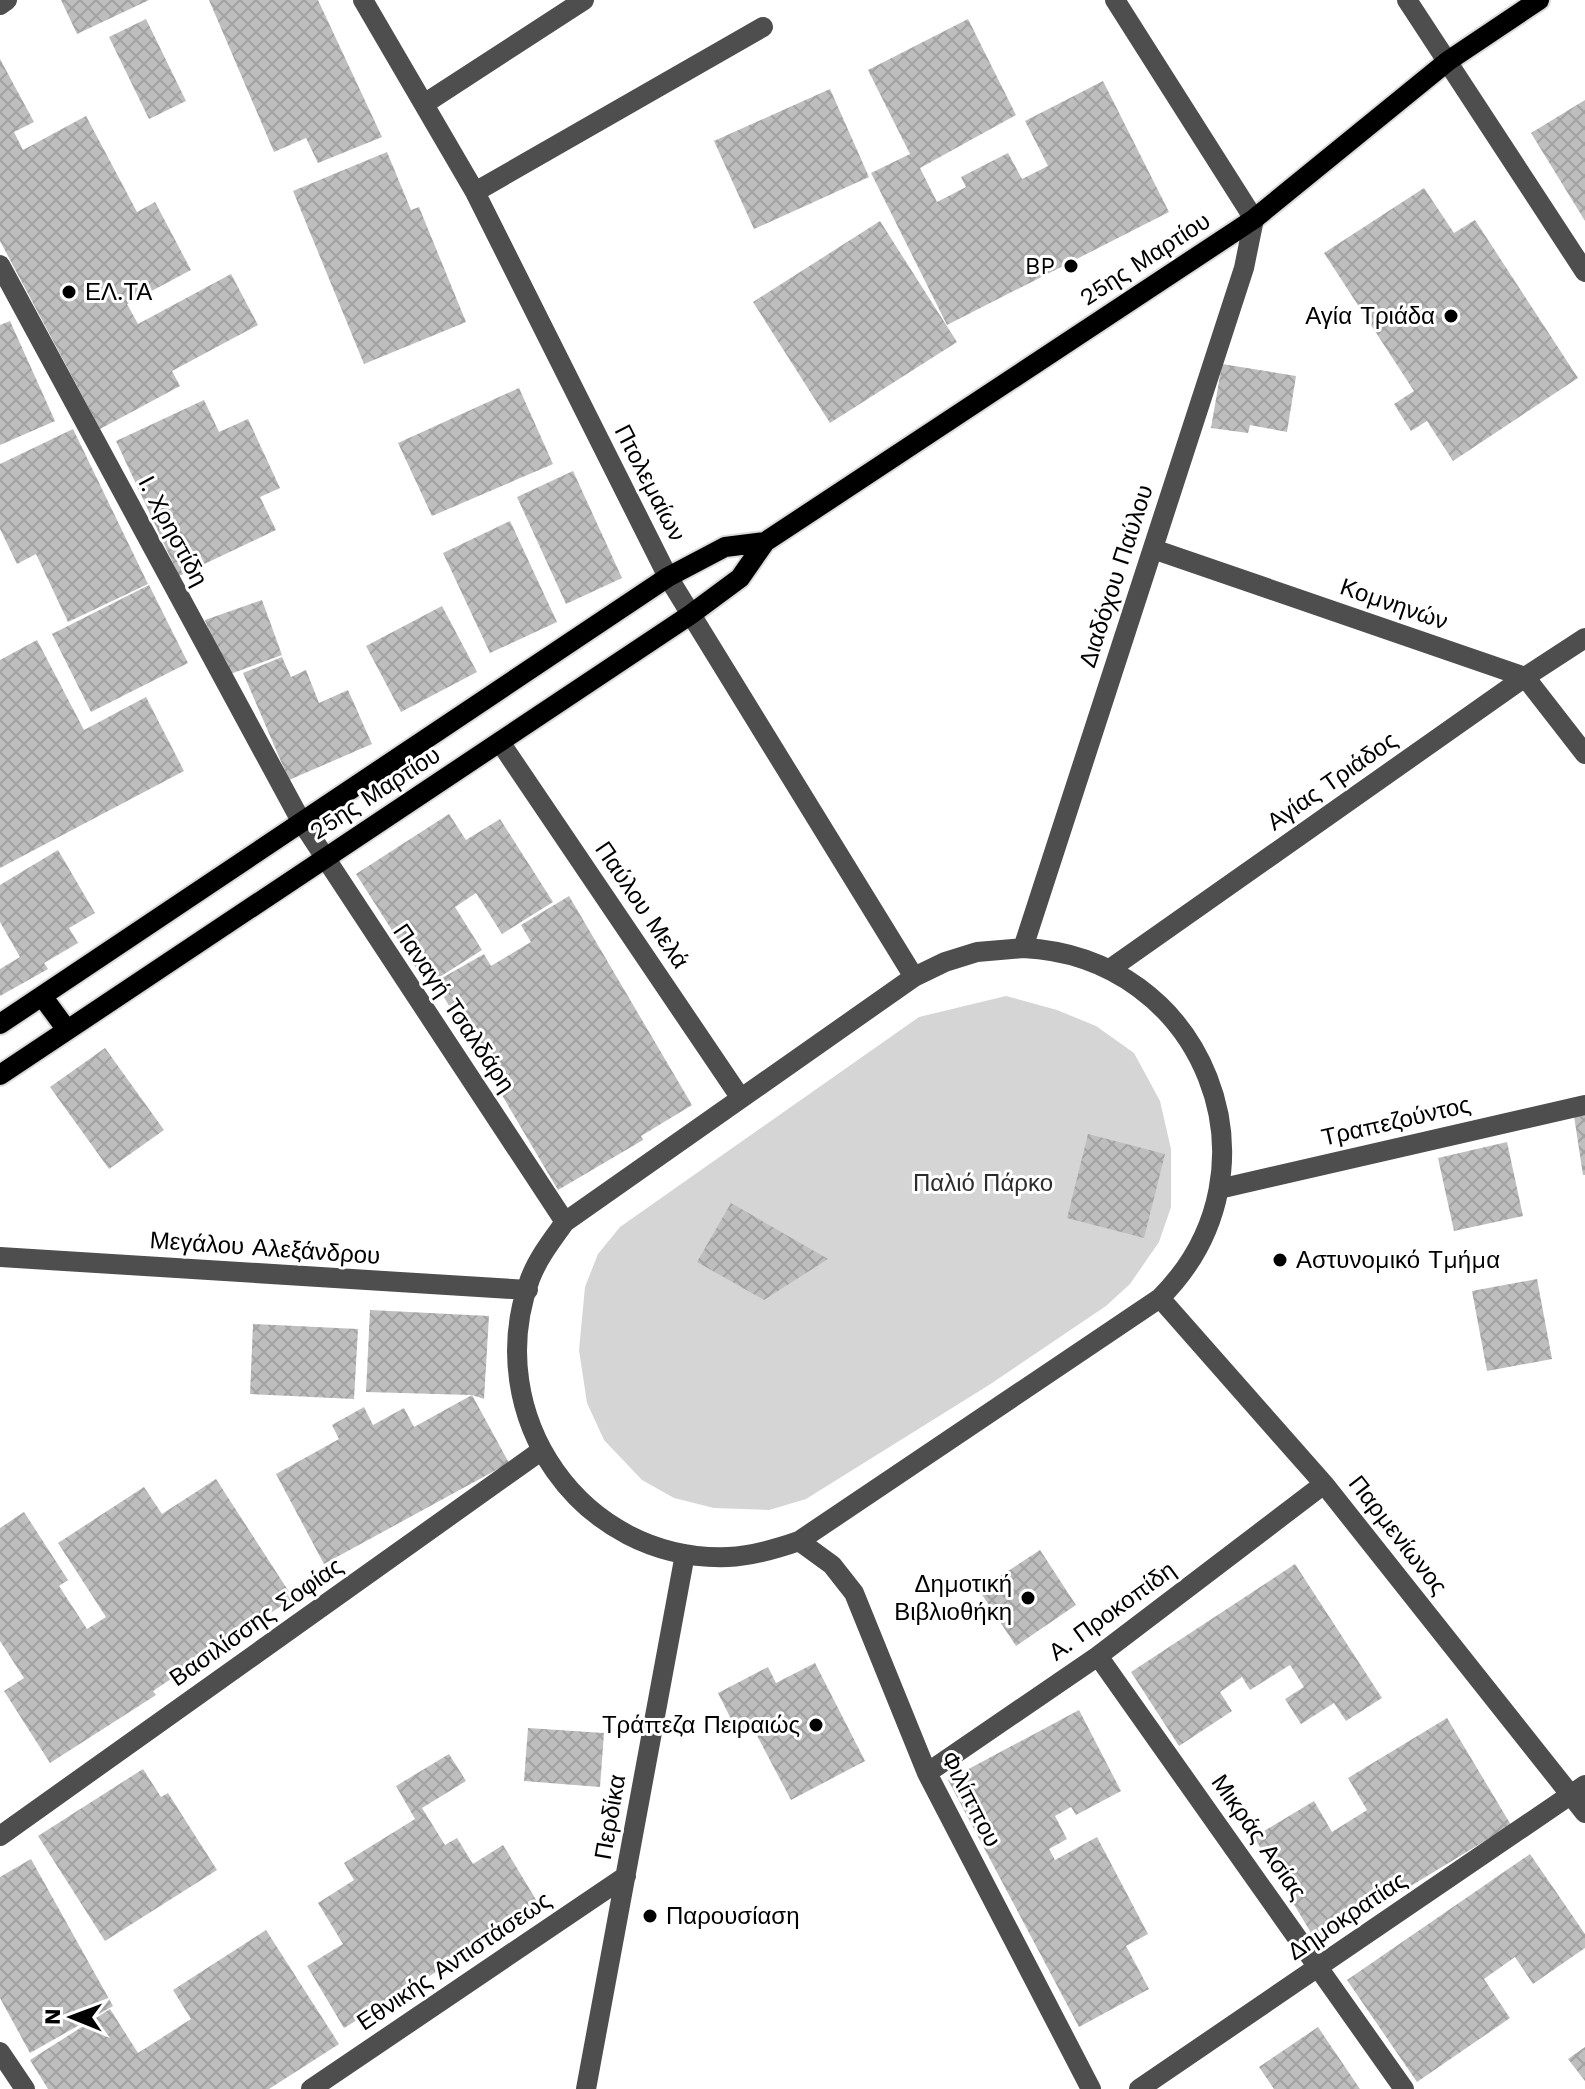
<svg xmlns="http://www.w3.org/2000/svg" width="1585" height="2089" viewBox="0 0 1585 2089" font-family="'Work Sans',sans-serif">
<style>
.green{fill:#d5d5d5}
.building{fill:url(#building-cross-hatch)}
.lines{fill:none;stroke-linecap:round;stroke-linejoin:round}
.major-casing{stroke:#dbdbdb;stroke-width:24}
.minor{stroke:#4e4e4e;stroke-width:20}
.major{stroke:#000;stroke-width:20}
.poi-dot{fill:#000;stroke:#fff;stroke-width:3}
.labels{text-anchor:middle;stroke-width:6;stroke-linejoin:round;paint-order:stroke}
.street-label{font-size:24px;fill:#000;stroke:#fff}
.poi-label{font-size:24px;fill:#000;stroke:#fff;text-anchor:end}
.park-label{font-size:24px;fill:#2c2c2c;stroke:#fff}
</style>
<defs>
<pattern id="building-cross-hatch" width="8" height="8" patternUnits="userSpaceOnUse" patternTransform="scale(2)"><rect width="8" height="8" fill="#bebebe"/><path d="M0 0l8 8M0 8l8-8" fill="none" stroke="#a2a2a2"/></pattern>
</defs>
<rect width="100%" height="100%" fill="#fff"/>
<path class="green" d="M1006,996L1057,1010L1096,1026L1134,1053L1160,1101L1171,1149V1207L1159,1242L1130,1284L1106,1306L989,1385L806,1499L769,1510L714,1508L674,1498L642,1480L604,1440L587,1403L579,1350L585,1287L598,1254L620,1227L919,1017Z"/>
<path class="building" d="M61,0H149L77,34Z
M209,0H318L382,137L318,163L306,138L274,152Z
M146,19L186,101L149,119L109,37Z
M968,19L1016,115L920,168L937,202L966,187L961,177L1008,153L1022,179L1048,166L1025,121L1103,81L1169,212L947,325L871,173L910,154L868,70Z
M0,59L34,122L14,132L23,150L86,116L137,212L155,202L191,270L127,304L138,324L231,274L258,325L172,371L180,386L100,429L0,241Z
M830,89L869,177L754,229L714,141Z
M1585,100V221L1531,133Z
M387,152L411,210L419,207L466,322L364,364L293,191Z
M1424,188L1454,233L1475,220L1578,378L1453,461L1427,421L1411,431L1394,404L1414,391L1324,253Z
M880,221L957,342L830,423L753,302Z
M10,321L55,421L0,445V325Z
M1222,364L1296,376L1287,432L1250,425L1248,433L1211,428Z
M519,388L553,464L432,516L398,443Z
M204,400L219,432L248,419L280,488L260,497L276,530L179,576L116,441Z
M73,429L148,584L68,622L36,554L17,564L0,529V464Z
M573,471L622,578L566,604L517,497Z
M510,521L557,622L490,653L443,553Z
M149,585L188,663L91,712L52,634Z
M262,600L282,655L225,676L205,620Z
M442,606L477,672L401,712L366,646Z
M37,640L84,730L146,697L184,771L0,868V660Z
M282,657L291,677L306,670L319,703L348,690L372,744L289,780L243,673Z
M449,814L466,840L500,819L553,902L502,934L476,893L455,907L482,950L427,985L356,874Z
M58,850L95,913L69,928L78,943L44,963L48,969L0,996V969L20,957L0,922V885Z
M569,896L692,1105L641,1136L643,1140L558,1190L435,982L484,954L491,966L531,942L521,925Z
M105,1048L164,1130L109,1169L50,1087Z
M1585,1114V1175H1583L1574,1116Z
M1088,1134L1165,1154L1144,1238L1067,1218Z
M1507,1142L1523,1216L1454,1231L1438,1158Z
M731,1203L828,1259L764,1300L697,1262Z
M1537,1279L1552,1359L1487,1371L1472,1291Z
M370,1310L489,1316L484,1399L472,1395L366,1392Z
M253,1324L358,1329L354,1399L250,1394Z
M472,1395L509,1463L324,1564L276,1474L339,1439L332,1425L364,1407L373,1425L404,1408L414,1427Z
M216,1479L293,1598L153,1691L156,1695L50,1763L4,1691L24,1678L0,1641V1528L24,1512L68,1580L59,1586L87,1629L106,1617L58,1543L144,1487L162,1514Z
M1040,1550L1076,1605L1016,1646L979,1590Z
M1295,1564L1382,1698L1346,1721L1334,1703L1301,1724L1285,1699L1304,1687L1290,1665L1250,1690L1242,1677L1220,1692L1232,1711L1179,1746L1131,1672Z
M815,1663L865,1761L791,1800L753,1728L739,1735L718,1693L768,1667L776,1683Z
M1079,1710L1121,1791L1076,1815L1071,1807L1055,1816L1067,1839L1049,1849L1055,1860L1097,1837L1148,1934L1126,1946L1149,1989L1079,2027L948,1780Z
M1447,1718L1511,1825L1317,1943L1254,1837L1314,1801L1332,1832L1367,1810L1348,1778Z
M528,1728L604,1733L600,1787L524,1781Z
M449,1754L466,1781L422,1808L445,1845L457,1838L473,1864L503,1845L541,1908L344,2028L307,1966L343,1944L318,1903L354,1880L344,1863L415,1819L396,1786Z
M143,1769L161,1797L168,1793L217,1870L105,1941L38,1836Z
M1530,1854L1585,1934V1948L1533,1984L1515,1957L1484,1979L1510,2018L1417,2082L1347,1980Z
M31,1859L113,2006L30,2053L0,1998V1877Z
M266,1930L339,2044L269,2089H48L30,2060L110,2009L138,2053L191,2019L173,1990Z
M1318,2027L1360,2089H1274L1259,2067Z
M1585,2047V2081L1568,2059Z"/>
<g class="lines">
<defs>
<path id="major" d="M42,996L67,1030
M0,1024L668,577L725,547L765,542
M0,1075L690,615L740,578L765,542L1254,219L1448,61L1539,0"/>
</defs>
<use href="#major" class="major-casing"/>
<path class="minor" d="M363,0L475,192L668,577L914,977
M1407,0L1585,272
M0,5L7,0
M424,104L584,0
M475,192L763,27
M0,265L301,821L565,1222
M1153,549L1525,677L1585,754
M500,742L740,1097
M1023,948C1204,956 1289,1169 1160,1298L799,1541C776,1549 753,1556 728,1557C581,1562 480,1415 530,1279C538,1258 552,1240 565,1222L914,977L945,962L977,952Z
M1023,948L1244,268L1254,219L1115,0
M1110,969L1525,677L1585,638
M1219,1189L1585,1105
M0,1257L528,1290
M1160,1298L1324,1484L1585,1813
M799,1541L832,1565L854,1593L927,1773L1091,2089
M1098,1656L1404,2089
M927,1773L1098,1656L1324,1484
M0,1836L542,1450
M0,2052L25,2089
M311,2089L626,1876
M586,2089L685,1554
M1139,2089L1585,1785"/>
<use href="#major" class="major"/>
</g>
<g class="poi-dot">
<circle cx="1071" cy="266" r="8"/>
<circle cx="69" cy="292" r="8"/>
<circle cx="1451" cy="316" r="8"/>
<circle cx="1280" cy="1260" r="8"/>
<circle cx="1028" cy="1598" r="8"/>
<circle cx="816" cy="1725" r="8"/>
<circle cx="650" cy="1916" r="8"/>
</g>
<g class="labels">
<g class="street-label">
<text transform="translate(1145 259) rotate(-33)" y="8">25ης Μαρτίου</text>
<text transform="translate(650 483) rotate(63)" y="8">Πτολεμαίων</text>
<text transform="translate(173 531) rotate(62)" y="8">Ι. Χρηστίδη</text>
<text transform="translate(1116 576) rotate(-72)" y="8">Διαδόχου Παύλου</text>
<text transform="translate(1394 604) rotate(19)" y="8">Κομνηνών</text>
<text transform="translate(1332 781) rotate(-35)" y="8">Αγίας Τριάδος</text>
<text transform="translate(375 793) rotate(-33)" y="8">25ης Μαρτίου</text>
<text transform="translate(642 905) rotate(56)" y="8">Παύλου Μελά</text>
<text transform="translate(454 1008) rotate(56)" y="8">Παναγή Τσαλδάρη</text>
<text transform="translate(1396 1121) rotate(-13)" y="8">Τραπεζούντος</text>
<text transform="translate(265 1248) rotate(4)" y="8">Μεγάλου Αλεξάνδρου</text>
<text transform="translate(1398 1535) rotate(52)" y="8">Παρμενίωνος</text>
<text transform="translate(1112 1611) rotate(-36)" y="8">Α. Προκοπίδη</text>
<text transform="translate(256 1622) rotate(-35)" y="8">Βασιλίσσης Σοφίας</text>
<text transform="translate(971 1799) rotate(63)" y="8">Φιλίππου</text>
<text transform="translate(610 1817) rotate(-80)" y="8">Περδίκα</text>
<text transform="translate(1259 1837) rotate(55)" y="8">Μικράς Ασίας</text>
<text transform="translate(1347 1916) rotate(-34)" y="8">Δημοκρατίας</text>
<text transform="translate(454 1961) rotate(-34)" y="8">Εθνικής Αντιστάσεως</text>
</g>
<g class="poi-label">
<text x="1055" y="274">BP</text>
<text x="85" y="300" text-anchor="start">ΕΛ.ΤΑ</text>
<text x="1435" y="324">Αγία Τριάδα</text>
<text x="1296" y="1268" text-anchor="start">Αστυνομικό Τμήμα</text>
<text x="1012" y="1592">Δημοτική<tspan x="1012" dy="28">Βιβλιοθήκη</tspan></text>
<text x="800" y="1733">Τράπεζα Πειραιώς</text>
<text x="666" y="1924" text-anchor="start">Παρουσίαση</text>
</g>
<g class="park-label">
<text x="983" y="1191">Παλιό Πάρκο</text>
</g>
</g>
<g transform="translate(72 2017) rotate(271)" stroke="#ffffff" stroke-width="6" paint-order="stroke">
<path d="M0-6L14 30L0 20L-14 30Z" fill="#000000"/>
<text y="-12" font-size="22" font-weight="bold" text-anchor="middle" fill="#000000">N</text>
</g>
</svg>
